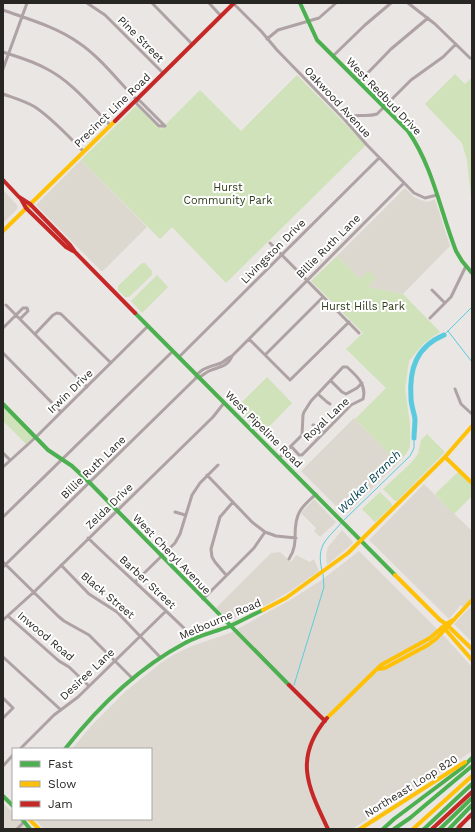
<svg xmlns="http://www.w3.org/2000/svg" width="475" height="832" viewBox="0 0 475 832" font-family="'Work Sans',sans-serif">
<style>
.built{fill:#ddd8cf}
.green{fill:#cfe2b9}
.lines{fill:none;stroke-linecap:round;stroke-linejoin:round}
.stream{stroke:#5acbdf;stroke-width:1}
.river{stroke:#5acbdf;stroke-width:5}
.street{stroke:#afa2a4;stroke-width:3}
.fast{stroke:#4caf50;stroke-width:4}
.slow{stroke:#ffc107;stroke-width:4}
.jam{stroke:#c62828;stroke-width:4}
.labels{text-anchor:middle;stroke-width:4;stroke-linejoin:round;paint-order:stroke}
.street-label{font-size:11px;fill:#272623;stroke:#fff}
.park-label{font-size:11px;fill:#2c3d19;stroke:#fff}
.water-label{font-size:12px;font-style:italic;fill:#00424f;stroke:#fff}
</style>
<rect width="100%" height="100%" fill="#e9e6e3"/>
<path class="built" d="M81,160L147,227L103,271H101L36,205Z
M405,188L414,197L421,200L428,202L435,199L450,246L403,294L368,287L337,256Z
M3,190L17,205V209L3,223Z
M354,418L398,463L344,516L336,506L301,471Z
M424,484L472,531V597L463,607L461,605L449,619L369,540Z
M314,499L336,522L320,537L314,531L316,528L301,513Z
M342,530L353,542L352,544L327,565L326,555L328,547Z
M359,551L445,637L472,667V751L443,771L352,829H44L34,819H151V749H72L76,744L92,725L126,691L161,663L173,655L192,646L230,633L292,599L323,579Z
M280,552L291,562L296,555L310,562L314,559L319,571L292,590L268,604L229,621L216,608L271,553Z
M472,605V642L454,624Z
M3,803L13,813V819H19L27,829H3Z"/>
<path class="green" d="M455,74L465,84L472,77V207L467,160L462,143L425,104Z
M297,75L366,145L226,283L172,227L160,239L81,160L136,106L161,129L200,90L241,131Z
M337,256L360,279L369,270L376,278L368,287L403,294L440,332L423,344L409,361L405,389L410,425V447L406,454L398,463L355,419L386,388L346,349L363,333L311,281Z
M142,263H145L152,271V275L129,297H125L118,290V286Z
M157,275L168,287L142,313L131,301Z
M267,377L292,403L262,434L236,408Z
M3,406L33,437L26,444L3,421Z
M427,434L445,452L397,501H395L383,489L411,463L418,454L421,440Z
M458,472L472,486V496L454,514L435,494Z
M380,492L392,504V506L375,522L362,509Z"/>
<g class="lines">
<path class="stream" d="M448,331L472,362
M444,335L472,307
M344,520L410,456L414,448V438
M322,571C316,544 326,541 342,522
M294,685L324,587L323,574"/>
<path class="river" d="M414,438C414,432 415,426 415,419C414,412 411,405 411,398C409,369 416,347 444,335"/>
<path class="street" d="M87,3L105,15L163,73
M152,3L192,44
M209,3L221,16
M233,3L261,31L277,50L344,119L367,145L414,193L425,198L437,195
M408,3L435,24L470,58
M3,10C28,19 57,27 79,43C100,57 118,81 136,99L140,101L165,126
M267,39L278,30L319,18L336,3
M3,52C18,57 33,61 47,69C72,82 90,105 110,125
M333,56L365,25L391,3
M3,69L27,3
M359,82L391,49L428,18
M3,94C14,98 25,101 35,107C53,119 68,136 83,151
M136,99L137,104L159,126H165
M344,119C356,112 365,118 377,114L411,80L443,57L456,44
M270,243L359,333
M432,290L445,303
M6,305L87,387
M430,318L451,297L466,266
M3,328L23,308H27L28,311L20,319
M35,334L53,315L57,313L61,314L111,363
M249,339L290,380L349,322
M3,353L61,412
M265,355L323,297
M179,357L379,158
M198,378C202,376 205,373 209,371C218,367 228,367 232,356
M331,381L342,392L346,394L357,388L362,383
M455,389L461,404L472,414
M318,394L327,402L330,404
M313,425L319,427L323,433
M3,453L10,460
M279,458L302,435L303,415L304,412L311,401L343,367H347C357,376 367,385 363,399L351,405L302,455H299L291,446
M3,467L36,437L148,326
M207,475L252,522L265,532L276,536L296,538
M175,512L185,515
M3,517L173,351
M88,538C123,572 160,604 195,639
M289,559C300,543 291,528 299,513C302,506 310,500 316,494
M3,562L58,616L64,621L89,635L133,679
M61,565L89,594L117,612L160,657
M3,567L195,379C199,368 210,367 221,363C225,361 227,358 232,356L404,183
M226,575L215,562L212,557L211,549L220,517L233,502
M135,582L175,543L180,534L192,495L200,483L218,465
M203,599L254,548L265,532
M8,616L59,661L69,667L89,686
M3,620L34,592L213,417L224,403
M3,657L61,710
M3,698L13,708L3,718
M20,749L54,715L78,697L166,611
M3,766L13,755
M17,829L24,822"/>
<path class="fast" d="M300,3L317,40L408,131C433,167 440,210 456,251L462,261L472,273
M135,313L395,575
M3,404L48,450L72,466L90,483L289,685
M65,749C98,707 138,668 185,643C199,635 215,632 230,626C241,621 252,615 263,610
M3,796L13,806
M22,819L30,829
M383,829L394,819L462,768L472,758
M394,829L410,818L472,766
M424,829L472,784
M440,829L472,798
M449,829L472,805
M457,829L461,825"/>
<path class="slow" d="M3,231L115,121
M445,457L472,483
M395,575L440,620L446,624L472,649
M263,610L286,598L348,553L445,457L472,426
M445,629L472,660
M379,669L385,668L428,645L437,638L472,600
M327,718L381,665L430,638L446,624L453,620
M29,819L39,829
M360,829L465,762
M413,829L472,776"/>
<path class="jam" d="M115,121L234,3
M3,180L19,197L30,204L70,245L75,252L135,313
M21,199L26,208L66,247L73,251
M289,685L325,721
M327,718C293,758 308,787 328,829
M459,827L472,814
M432,829L472,792"/>
</g>
<g class="labels">
<g class="street-label">
<text transform="translate(141 39) rotate(45)" y="4">Pine Street</text>
<text transform="translate(384 96) rotate(46)" y="4">West Redbud Drive</text>
<text transform="translate(338 102) rotate(47)" y="4">Oakwood Avenue</text>
<text transform="translate(112 110) rotate(-44)" y="4">Precinct Line Road</text>
<text transform="translate(328 246) rotate(-45)" y="4">Billie Ruth Lane</text>
<text transform="translate(273 251) rotate(-45)" y="4">Livingston Drive</text>
<text transform="translate(70 391) rotate(-44)" y="4">Irwin Drive</text>
<text transform="translate(326 419) rotate(-43)" y="4">Royal Lane</text>
<text transform="translate(264 429) rotate(45)" y="4">West Pipeline Road</text>
<text transform="translate(93 467) rotate(-44)" y="4">Billie Ruth Lane</text>
<text transform="translate(109 506) rotate(-44)" y="4">Zelda Drive</text>
<text transform="translate(172 554) rotate(46)" y="4">West Cheryl Avenue</text>
<text transform="translate(148 582) rotate(43)" y="4">Barber Street</text>
<text transform="translate(108 595) rotate(40)" y="4">Black Street</text>
<text transform="translate(220 619) rotate(-23)" y="4">Melbourne Road</text>
<text transform="translate(46 636) rotate(40)" y="4">Inwood Road</text>
<text transform="translate(87 674) rotate(-43)" y="4">Desiree Lane</text>
<text transform="translate(411 786) rotate(-32)" y="4">Northeast Loop 820</text>
</g>
<g class="park-label">
<text x="228" y="191">Hurst<tspan x="228" dy="13">Community Park</tspan></text>
<text x="363" y="310">Hurst Hills Park</text>
</g>
<g class="water-label">
<text transform="translate(369 482) rotate(-45)" y="4">Walker Branch</text>
</g>
</g>
<rect width="475" height="832" fill="none" stroke="#272623" stroke-width="8"/>
<rect x="12" y="748" width="140" height="72" fill="#ffffff" stroke="#a9a8a7"/>
<rect x="20" y="761" width="20" height="6" fill="#4caf50" stroke="#a9a8a7"/>
<text x="48" y="768" font-size="12" fill="#272623">Fast</text>
<rect x="20" y="781" width="20" height="6" fill="#ffc107" stroke="#a9a8a7"/>
<text x="48" y="788" font-size="12" fill="#272623">Slow</text>
<rect x="20" y="801" width="20" height="6" fill="#c62828" stroke="#a9a8a7"/>
<text x="48" y="808" font-size="12" fill="#272623">Jam</text>
</svg>
